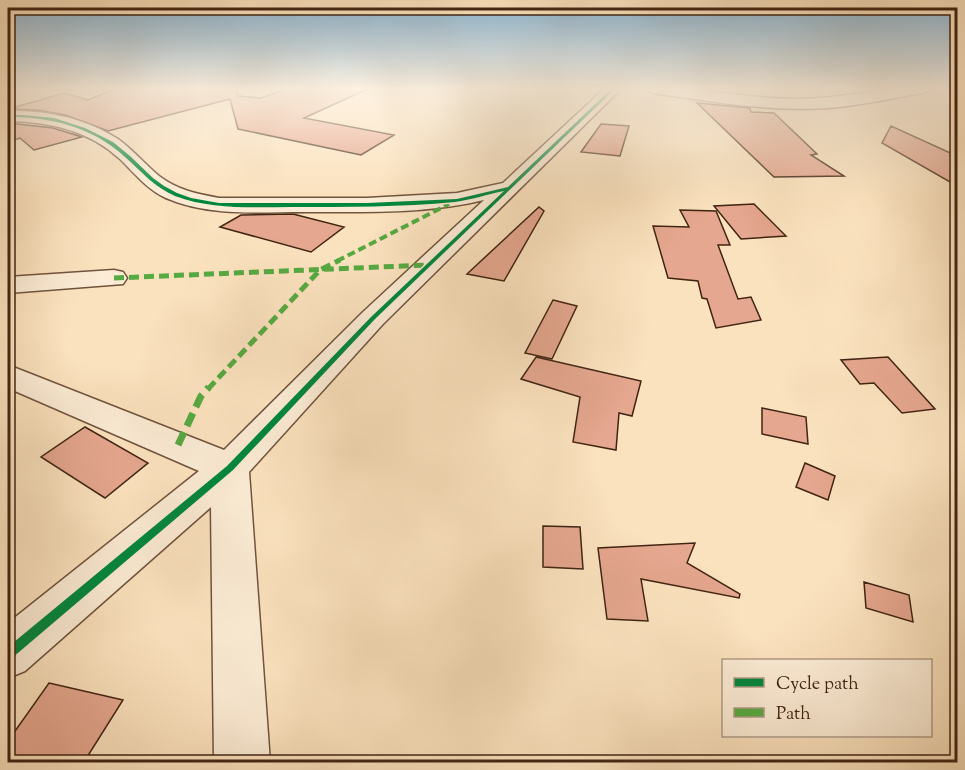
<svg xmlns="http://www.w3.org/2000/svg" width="965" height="770" viewBox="0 0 965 770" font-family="'Sorts Mill Goudy',serif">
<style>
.building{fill:#e5a78f;stroke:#412512;stroke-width:1.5}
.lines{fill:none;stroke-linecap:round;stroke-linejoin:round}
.street-casing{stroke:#70543d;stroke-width:3}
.street{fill:#fcecd5;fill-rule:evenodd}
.quiet-far2{stroke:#56aa42;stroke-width:4;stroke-dasharray:8 4;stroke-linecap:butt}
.quiet-far1{stroke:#56aa42;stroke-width:5;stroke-dasharray:10 5;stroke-linecap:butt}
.quiet{stroke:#56aa42;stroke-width:7;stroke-dasharray:14 7;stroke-linecap:butt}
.cycleway-casing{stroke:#fcecd5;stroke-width:3}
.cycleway{fill:#00873e;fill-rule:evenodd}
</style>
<rect width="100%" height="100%" fill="#fbe2be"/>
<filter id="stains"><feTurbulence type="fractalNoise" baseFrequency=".00333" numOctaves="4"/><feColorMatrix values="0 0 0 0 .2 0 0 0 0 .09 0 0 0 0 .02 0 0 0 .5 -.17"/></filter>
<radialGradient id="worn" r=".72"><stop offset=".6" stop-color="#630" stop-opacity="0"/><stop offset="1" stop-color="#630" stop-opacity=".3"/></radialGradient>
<path class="building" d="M117,88H237L238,96L261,98L289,88H370L304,118L394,135L361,155L238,129L230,99L108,131L65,115L37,110L9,109L64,93L88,100Z
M697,103L750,108L751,112L774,113L817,154L811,155L844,176L774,177Z
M8,123L53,128L82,137L34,150L20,138L8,142Z
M601,124L629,126L620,156L581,152Z
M891,126L957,156V186L882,143Z
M754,204L786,236L741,239L714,206Z
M539,207L544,211L504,281L467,274Z
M680,210L716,211L730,245H718L738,299L751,297L761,320L716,328L707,299L702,298L698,281L668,278L653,226L689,227Z
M293,214L344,227L311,252L220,227L241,215Z
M553,300L577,306L552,359L525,353Z
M536,357L641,381L632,416L619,413L616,450L573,442L580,397L521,379Z
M888,357L935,409L902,413L874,383L860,384L841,360Z
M762,408L806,417L808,444L762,434Z
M85,427L148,463L105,498L41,457Z
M805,463L835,476L828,500L796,487Z
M543,526L580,527L583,569L543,567Z
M695,543L687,563L740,594L739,598L641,579L648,621L607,619L598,548Z
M864,582L909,595L913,622L866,608Z
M49,683L123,700L84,762H28L8,757V741Z"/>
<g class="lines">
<defs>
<path id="street" d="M605,88H622L383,324L249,472L270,762H214L211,507L25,671L8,678V623L199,471L8,388V365L224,450L363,312L484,200C427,214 365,212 306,212C260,212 210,217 166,198C148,190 135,174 121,160C89,130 50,122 8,121V111C46,110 85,118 118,139C133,150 145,164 159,176C177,190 197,194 219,198H367L457,193L503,183Z
M644,88C694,86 743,98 792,99C839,100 884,86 931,88L923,93C891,98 859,106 827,108C768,112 710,101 652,93Z
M114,270L123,272L127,278L123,284L8,293V277Z"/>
</defs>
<use href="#street" class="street-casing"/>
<use href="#street" class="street"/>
<path class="quiet-far2" d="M337,261L449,204"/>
<path class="quiet-far1" d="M114,278L428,265
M208,389L320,270L340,260"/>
<path class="quiet" d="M178,445L201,396L209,387"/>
<defs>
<path id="cycleway" d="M612,88H616L375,319L233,470L12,658L8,659V647L227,466L371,317L504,191C488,194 471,200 455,202C401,207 346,207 292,207C252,207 212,210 175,196C154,187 141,171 125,157C93,127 51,117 8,117V115H23L54,118L85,128L113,142L130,156L153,178L164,186L177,193L191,198L219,203H367L457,199L508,187Z"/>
</defs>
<use href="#cycleway" class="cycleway-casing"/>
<use href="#cycleway" class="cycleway"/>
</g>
<linearGradient id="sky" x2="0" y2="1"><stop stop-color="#8bb7d6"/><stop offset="0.45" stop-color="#fdf2e2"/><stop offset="1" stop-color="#fdf2e2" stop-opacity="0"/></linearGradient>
<rect width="965" height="196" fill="url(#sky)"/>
<rect width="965" height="770" fill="none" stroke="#fbe2be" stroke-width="30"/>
<rect x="9" y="9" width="947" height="752" fill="none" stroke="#412512" stroke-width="3"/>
<rect x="15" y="15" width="935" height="740" fill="none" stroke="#412512" stroke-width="1.5"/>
<rect x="722" y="659" width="210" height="78" fill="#fcecd5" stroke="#b19c87" stroke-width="1.5"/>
<rect x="734" y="678" width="30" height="9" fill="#00873e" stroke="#b19c87" stroke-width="1.5"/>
<text x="776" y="689" font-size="18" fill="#412512">Cycle path</text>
<rect x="734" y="708" width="30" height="9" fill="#56aa42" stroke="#b19c87" stroke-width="1.5"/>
<text x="776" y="719" font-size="18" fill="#412512">Path</text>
<rect width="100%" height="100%" filter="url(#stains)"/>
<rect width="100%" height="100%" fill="url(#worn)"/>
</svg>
